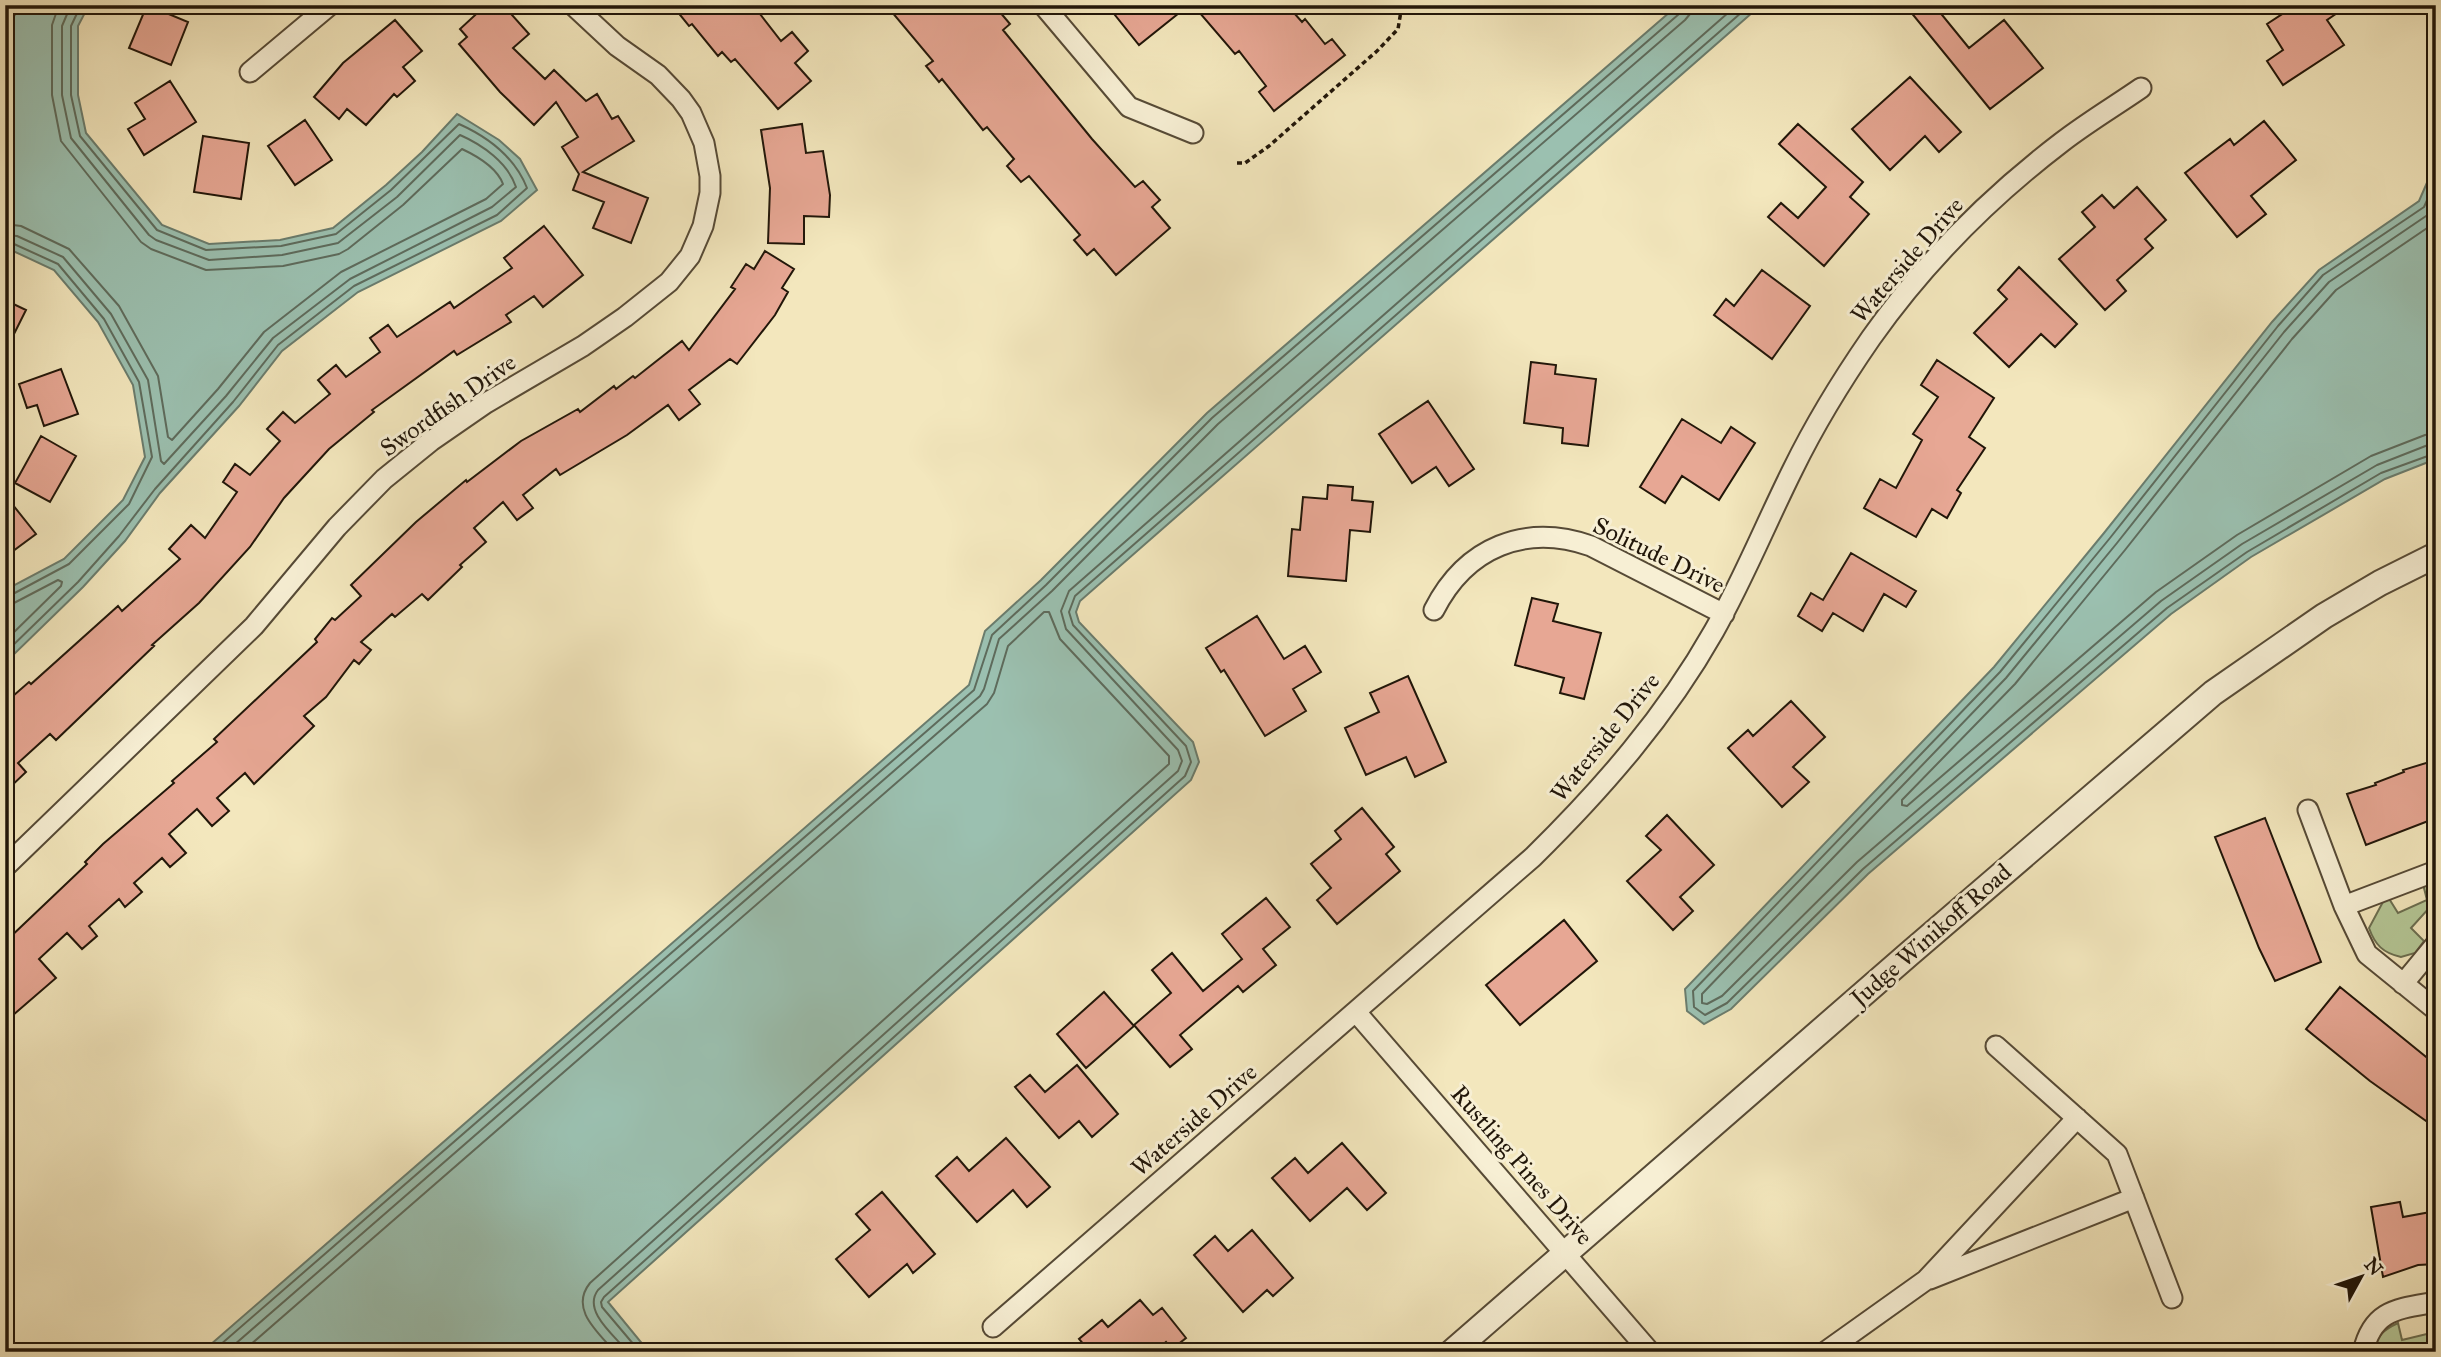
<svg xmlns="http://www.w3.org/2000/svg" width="2441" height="1357" viewBox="0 0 2441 1357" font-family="'IM FELL Great Primer',serif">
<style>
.green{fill:#b5c796;stroke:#6b6e50;stroke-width:2}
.water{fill:#9bc0b0;stroke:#6a7c6d;stroke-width:2}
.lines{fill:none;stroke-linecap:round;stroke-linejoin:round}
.shore{stroke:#5e6b5c;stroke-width:2}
.building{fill:#e7a794;stroke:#211609;stroke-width:2}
.minor-casing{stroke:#564a36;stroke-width:23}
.tertiary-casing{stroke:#564a36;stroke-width:28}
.path{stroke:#211609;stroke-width:3.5;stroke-dasharray:5 3.5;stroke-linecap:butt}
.minor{stroke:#f7efd4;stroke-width:19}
.tertiary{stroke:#f7efd4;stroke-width:24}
.labels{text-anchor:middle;stroke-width:6;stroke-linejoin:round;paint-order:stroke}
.street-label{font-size:24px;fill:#211609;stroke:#f7efd4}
</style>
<rect width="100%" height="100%" fill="#f3e7bd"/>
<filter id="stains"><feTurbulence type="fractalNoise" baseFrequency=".00286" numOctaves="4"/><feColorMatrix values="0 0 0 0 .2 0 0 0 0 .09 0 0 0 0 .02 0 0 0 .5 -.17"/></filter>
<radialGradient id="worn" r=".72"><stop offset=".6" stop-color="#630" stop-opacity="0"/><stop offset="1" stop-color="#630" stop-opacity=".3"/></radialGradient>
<path class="green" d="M2436,878V911L2430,907L2411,928L2424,941L2415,953L2401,957C2383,953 2375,945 2369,928L2384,900L2388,897L2398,913L2427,900L2423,884Z
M2436,1314V1342L2433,1340L2420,1352H2374C2375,1336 2385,1329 2398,1323L2402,1340L2431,1333L2427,1316Z"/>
<path class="water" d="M22,5H89L78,26V95L86,133L162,225L209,244L280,240L333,228L386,185L422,152L457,114L499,140L520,159L537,190L501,221L358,292L282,351L239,406L160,493L125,541L83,587L5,663V590L64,559L123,500L145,457L133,385L98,322L54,270L11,250H5V29Z
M1678,5H1761L1080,601L1076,612L1079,622L1193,742L1199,762L1191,780L608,1302L649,1352H202L969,685L985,631L1041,580L1207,413Z
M2436,162V459L2385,479L2251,557L2171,614L1868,874L1731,1009L1704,1024L1687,1011L1685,989L1994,667L2104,533L2272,322L2319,270L2419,201Z"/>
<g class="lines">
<path class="shore" d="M2436,180L2424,207L2323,275L2278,326L2110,538L2000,672L1693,991L1694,1007L1705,1015L1727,1003L1863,869L2167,608L2247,552L2381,473L2436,453
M2436,203L2429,214L2329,282L2284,332L2117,543L2006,678L1702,994V1003L1707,1004L1722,996L1857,862L2161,601L2242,544L2377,465L2428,445L2436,444
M2436,222L2336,290L2292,339L2125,550L2015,684L1902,800V805L1907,806L2156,592L2237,535L2371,456L2425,435L2436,433
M5,224L21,226L69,249L119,306L158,376L168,437L172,440L218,389L264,332L341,272L486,199L503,184C497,168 477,156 462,149L403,205L348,249L339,254L283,266L206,270L151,249L141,242L61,141L52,95V25L59,5
M5,235L17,236L63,257L111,314L148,380L161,461L164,464L226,396L273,338L350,279L492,207L516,187C508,163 483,145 460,135L397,197L338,243L282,255L209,260L156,240L149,235L71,138L62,95V26L71,5
M5,243L14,244L58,264L104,319L139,382L152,457L129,504L69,564L11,595L5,596
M5,605L14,603L58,580L62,582L61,586L5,641
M5,653L78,582L119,536L155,489L233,402L278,345L354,286L497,215L527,188C515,158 488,137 459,124L391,190L336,234L281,246L206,250L157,230L80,136L71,95V26L81,5
M212,1352L974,690L992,635L1046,585L1212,418L1679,14L1682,5
M226,1352L980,696L984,689L999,639L1052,591L1218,424L1685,20L1690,14L1691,5
M242,1352L987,704L994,693L1008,646L1044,612H1049L1060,639L1169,756V764L590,1283C569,1309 598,1332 615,1352
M628,1352C615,1336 582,1311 598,1290L1178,771L1182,761L1178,750L1066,629L1061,611L1069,591L1737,5
M640,1352L602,1307L601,1302L604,1297L1185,776L1191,762L1186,746L1073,625L1069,612L1075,596L1750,5"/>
</g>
<path class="building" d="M147,5L188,22L171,65L129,48Z
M486,5H503L529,34L513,48L545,79L554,70L586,101L597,94L612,119L618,116L634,141L583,172L648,198L631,243L593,228L604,202L573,190L579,174L562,147L578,137L556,102L534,125L500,92L459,44L467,37L460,29Z
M672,5H753L781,41L792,32L808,51L795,63L811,81L778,109L735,59L731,62L722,52L718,56L692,24L689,26Z
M886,5H994L1010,24L1003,30L1092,139L1135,187L1143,181L1160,200L1152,207L1170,228L1116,275L1094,249L1087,255L1074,240L1080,235L1029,176L1021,182L1007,166L1014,159L987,127L983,130L942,79L939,82L926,66L933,61Z
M1107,5H1189L1139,45Z
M1193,5H1287L1302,22L1305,19L1325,44L1332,39L1345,55L1274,111L1259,92L1266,86L1239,51L1235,54Z
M1905,5H1934L1969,48L2004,20L2043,68L1990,109Z
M2296,5H2349L2327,20L2344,45L2283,85L2267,61L2283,50L2267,24Z
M395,20L422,51L403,67L415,81L397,97L394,94L366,125L347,109L339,119L314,97L343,63Z
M1910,77L1961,132L1939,152L1925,136L1890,170L1852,129Z
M170,81L196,122L144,155L128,129L145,119L135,103Z
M305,120L332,160L295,185L268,146Z
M2264,121L2296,160L2251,196L2266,214L2237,237L2185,173L2230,139L2234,145Z
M802,124L806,153L823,151L830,195L829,217L804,216V244L768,243L770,188L761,130Z
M1798,124L1863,182L1850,197L1869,214L1824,266L1768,217L1781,203L1798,218L1826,187L1779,144Z
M203,136L249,143L241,199L194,192Z
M2137,187L2166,220L2145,239L2153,248L2117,280L2126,291L2105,310L2059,259L2095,227L2082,212L2102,195L2114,208Z
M544,226L583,275L543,307L534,296L506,315L511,322L457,355L454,351L372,410L374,412L329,449L284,498L250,547L199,603L152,645L154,646L56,740L50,734L18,763L26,772L5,792V703L29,682L31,684L118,606L122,611L180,559L169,549L191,525L205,538L237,492L223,482L235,464L250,475L280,441L267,429L283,412L295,423L330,394L318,380L336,365L346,377L380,352L370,338L388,325L397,337L450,302L454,308L512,268L504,258Z
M765,251L794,269L782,288L788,292L775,315L737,364L730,359L689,390L700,404L679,420L668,405L627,435L560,475L556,469L523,495L533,508L517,520L503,502L474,528L486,542L460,565L462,567L428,600L422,594L395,617L392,614L361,642L371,650L359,664L354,660L326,697L304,716L314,726L254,784L245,773L217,798L229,811L212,826L197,809L169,834L186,853L170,867L162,858L134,883L142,892L125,907L119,899L89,926L97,936L82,949L67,933L39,959L56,978L5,1022V942L87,864L85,862L103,844L174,783L172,781L217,742L214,739L317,642L315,639L332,618L335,620L361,596L351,585L416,522L466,480L467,482L521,441L578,409L580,412L614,386L616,389L633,376L635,378L682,341L689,350L735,289L731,287L746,264L754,269Z
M2019,267L2077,324L2055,347L2041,334L2009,367L1974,333L2007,299L1998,290Z
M1762,270L1810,306L1772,359L1714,315L1726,299L1734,306Z
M5,300L26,310L5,352Z
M1937,360L1994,398L1969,437L1985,448L1957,490L1961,493L1947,518L1932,509L1916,537L1864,508L1880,479L1896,488L1922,440L1913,434L1938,397L1921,385Z
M1531,362L1556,365L1555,374L1596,379L1588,446L1562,443L1563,428L1524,423Z
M61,369L78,414L44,426L37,405L27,408L19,384Z
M1428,401L1474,469L1449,486L1436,467L1412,483L1379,434Z
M1682,419L1721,443L1731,427L1755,443L1719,500L1682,476L1665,503L1640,487Z
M41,436L76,456L50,502L15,483Z
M1328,485L1353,487L1352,500L1373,502L1370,532L1350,530L1346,581L1288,576L1292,529L1300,530L1303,497L1327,499Z
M5,495L36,534L5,557Z
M1851,553L1916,591L1906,607L1884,594L1863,631L1833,613L1822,631L1798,616L1811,593L1823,600Z
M1532,598L1558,604L1553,621L1601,633L1584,699L1560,693L1564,678L1515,665Z
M1257,616L1284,659L1305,646L1321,672L1293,689L1306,711L1265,736L1224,670L1221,672L1206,648Z
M1408,676L1446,762L1415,777L1406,757L1366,775L1345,728L1379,712L1370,693Z
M1791,701L1825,737L1793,767L1809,782L1782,807L1728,748L1748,730L1753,736Z
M2436,760V818L2366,845L2347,794L2376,785L2375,783L2404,772L2403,770Z
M1362,808L1394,847L1386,854L1400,871L1337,924L1317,900L1331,888L1311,864L1341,839L1335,831Z
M1667,815L1714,865L1680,897L1693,911L1673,930L1627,881L1661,850L1646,836Z
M2265,818L2321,962L2275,981L2259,948L2215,837Z
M1266,898L1290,927L1263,949L1276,965L1243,992L1238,986L1180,1035L1192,1049L1170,1067L1134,1025L1171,993L1152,970L1172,953L1203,991L1242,959L1222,934Z
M1564,920L1597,961L1520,1025L1486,985Z
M2340,987L2436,1065V1128L2370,1081L2306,1029Z
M1104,992L1134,1026L1086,1068L1057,1034Z
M1077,1065L1118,1114L1092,1137L1079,1121L1059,1138L1015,1087L1030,1075L1045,1092Z
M1006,1138L1050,1187L1027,1207L1013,1190L977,1222L936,1176L957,1157L969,1171Z
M1342,1143L1386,1193L1367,1210L1347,1188L1310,1221L1272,1178L1295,1158L1308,1173Z
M882,1192L935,1254L913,1273L907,1264L869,1297L836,1259L870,1230L856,1214Z
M2400,1202L2403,1217L2436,1211V1264L2418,1265L2383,1277L2371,1207Z
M1252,1230L1293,1278L1273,1296L1267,1290L1243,1312L1194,1255L1215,1236L1228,1251Z
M1140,1300L1153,1315L1162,1308L1186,1338L1172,1349L1166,1342L1154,1352H1090L1079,1339L1102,1320L1108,1327Z"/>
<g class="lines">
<defs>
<path id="minor" d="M1043,5L1129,107L1193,133
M250,72L330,5
M1434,610C1466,547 1525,523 1591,546L1724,614
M2308,810L2344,906L2367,954L2436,1010
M5,867L254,626L337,527L384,479L431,441L486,403L583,346L625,317L669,282L690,256L703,226L710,193V176L704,143L691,113L681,99L658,75L617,46L573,5
M2344,906L2436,871
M2403,984L2436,944
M1356,1012L1650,1352
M1996,1046L2117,1154L2172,1298
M1930,1279L2134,1198
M993,1327L1533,857C1602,789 1666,716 1714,631C1744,578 1766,523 1793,469C1815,424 1842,380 1871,338C1924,263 1990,197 2062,142C2088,122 2115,106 2141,88
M1825,1352L1926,1280L2077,1118
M2363,1352C2373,1309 2398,1309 2436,1302"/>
<path id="tertiary" d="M1452,1352L1909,954L2213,693L2324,616L2380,583L2436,555"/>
</defs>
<use href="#minor" class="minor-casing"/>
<use href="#tertiary" class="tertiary-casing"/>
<path class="path" d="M1237,163H1245L1269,146L1377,51L1398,29L1401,11L1398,5"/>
<use href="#minor" class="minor"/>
<use href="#tertiary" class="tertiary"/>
</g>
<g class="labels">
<g class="street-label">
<text transform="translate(1907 260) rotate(-49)" y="8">Waterside Drive</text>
<text transform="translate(448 405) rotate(-35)" y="8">Swordfish Drive</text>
<text transform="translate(1659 555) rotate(26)" y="8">Solitude Drive</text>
<text transform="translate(1605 737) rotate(-51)" y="8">Waterside Drive</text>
<text transform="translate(1931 935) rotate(-41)" y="8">Judge Winikoff Road</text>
<text transform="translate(1194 1120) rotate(-41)" y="8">Waterside Drive</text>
<text transform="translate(1522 1165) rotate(49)" y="8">Rustling Pines Drive</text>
</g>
</g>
<rect width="2441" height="1357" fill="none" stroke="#f3e7bd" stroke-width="28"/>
<rect x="7" y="7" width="2427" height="1343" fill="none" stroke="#211609" stroke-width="3.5"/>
<rect x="14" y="14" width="2413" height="1329" fill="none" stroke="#211609" stroke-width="2"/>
<g transform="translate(2361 1277) rotate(50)" stroke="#f7efd4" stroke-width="5" paint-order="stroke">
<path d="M0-5L12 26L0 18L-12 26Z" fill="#211609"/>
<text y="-10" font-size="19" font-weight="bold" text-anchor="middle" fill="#211609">N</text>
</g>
<rect width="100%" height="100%" filter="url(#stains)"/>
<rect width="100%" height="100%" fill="url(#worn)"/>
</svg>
